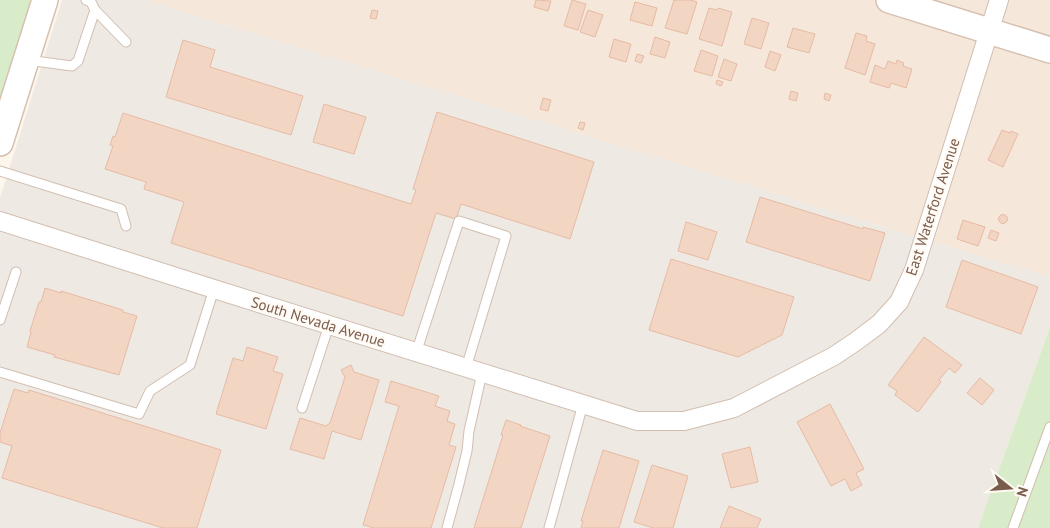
<svg xmlns="http://www.w3.org/2000/svg" width="1050" height="528" viewBox="0 0 1050 528" font-family="'PT Sans',sans-serif">
<style>
.residential{fill:#f5e8da}
.industrial{fill:#efe9e4}
.green{fill:#d8ecc9}
.building{fill:#f3d5c3;stroke:#e6bba3}
.lines{fill:none;stroke-linecap:round;stroke-linejoin:round}
.lane-casing{stroke:#d1beb0;stroke-width:11}
.street-casing{stroke:#d1beb0;stroke-width:20}
.secondary-casing{stroke:#d6c0b0;stroke-width:28}
.lane{stroke:#fff;stroke-width:9}
.street{stroke:#fff;stroke-width:18}
.secondary{stroke:#fff;stroke-width:25}
.labels{text-anchor:middle;stroke-width:4.5;stroke-linejoin:round;paint-order:stroke}
.street-label{font-size:15px;fill:#7a5c4d;stroke:#fffaf3}
</style>
<rect width="100%" height="100%" fill="#fdf6ec"/>
<path class="residential" d="M144,0H1050V277L913,236Z"/>
<path class="industrial" d="M62,0H144L913,236L1050,277V327L978,528H0V198Z"/>
<path class="green" d="M0,0H31L0,101Z
M1050,327V528H978Z"/>
<path class="building" d="M536,0L551,1L548,11L534,7Z
M572,0L586,4L578,30L564,26Z
M674,0H691L697,2L687,34L665,28Z
M635,2L657,8L652,26L630,20Z
M709,8L717,10L718,8L732,12L722,46L699,39Z
M372,10L378,11L376,19L370,18Z
M588,10L603,15L595,37L580,32Z
M752,18L769,23L761,49L744,44Z
M793,28L815,34L809,53L787,47Z
M856,33L867,36L866,41L875,44L865,75L845,68Z
M655,37L670,42L665,58L650,54Z
M614,39L631,44L626,62L609,57Z
M183,40L215,50L210,67L303,96L291,135L166,97Z
M701,50L718,56L712,76L694,71Z
M770,51L781,55L775,71L765,67Z
M637,54L644,56L641,63L635,61Z
M724,59L737,64L731,81L718,77Z
M897,60L904,63L903,66L912,69L906,88L891,83L889,88L870,82L875,65L885,69L888,61L896,64Z
M717,80L723,82L721,86L716,84Z
M791,91L798,93L796,101L789,99Z
M825,93L831,95L829,101L824,99Z
M543,98L551,100L548,111L540,109Z
M324,104L366,117L354,154L313,142Z
M437,112L594,162L570,239L461,204L456,219L436,213L403,316L171,243L184,202L144,189L146,182L105,169L113,146L110,145L113,136L115,137L123,113L411,204L416,190L413,189Z
M580,122L585,123L583,130L578,128Z
M1002,130L1010,133L1011,131L1018,134L1003,167L988,160Z
M760,197L863,229V227L885,233L870,281L746,242Z
M998.5 219a4.5 4.5 0 1 1 9 0a4.5 4.5 0 1 1-9 0Z
M963,220L985,227L978,246L957,239Z
M686,222L717,232L708,260L678,251Z
M991,230L999,233L996,241L988,238Z
M671,259L794,297L782,335L738,357L649,330Z
M962,260L1038,287L1021,334L946,307Z
M45,288L61,293V291L123,310V312L137,316L119,375L54,357L55,355L27,347L31,332L30,331L39,302H41Z
M924,337L962,365L955,373L949,368L939,380L941,382L918,412L895,395L897,391L888,385Z
M247,347L278,357L273,371L283,374L266,429L216,414L233,358L243,361Z
M351,365L354,372L379,380L361,440L332,431L324,459L290,449L300,418L326,426L330,423L345,377L341,370Z
M980,378L994,390L982,405L967,393Z
M391,381L439,396L435,406L450,411L447,421L455,424L449,445L456,447L431,528H374L363,525L399,406L385,402Z
M14,389L28,393L29,390L221,450L197,528H163L2,478L12,446L0,442V433Z
M830,404L864,469L856,473L862,485L851,491L845,479L831,486L797,422Z
M506,420L521,425L520,426L550,436L521,528H474L503,435H501Z
M750,447L758,482L731,488L722,454Z
M603,450L639,461L619,528H581L583,521H581Z
M652,465L688,476L673,528H653L634,522Z
M729,506L761,519L757,528H720Z"/>
<g class="lines">
<defs>
<path id="lane" d="M95,10L126,42
M27,60L72,66L78,61L95,10L91,2L86,0
M0,171L121,209L126,226
M0,320L16,272
M416,353L459,221L506,236L466,368
M0,372L139,414L150,391L190,365L214,289
M302,408L329,325
M447,528L458,488L467,451L469,431L482,373
M549,528L583,404
M1013,528L1050,427"/>
<path id="street" d="M0,221L214,289L637,421H684L734,408L834,356L855,342L879,324L899,302L914,270L999,0"/>
<path id="secondary" d="M889,0L1050,50
M0,143L45,0"/>
</defs>
<use href="#lane" class="lane-casing"/>
<use href="#street" class="street-casing"/>
<use href="#secondary" class="secondary-casing"/>
<use href="#lane" class="lane"/>
<use href="#street" class="street"/>
<use href="#secondary" class="secondary"/>
</g>
<g class="labels">
<g class="street-label">
<text transform="translate(933 207) rotate(-72)" y="5">East Waterford Avenue</text>
<text transform="translate(318 322) rotate(17)" y="5">South Nevada Avenue</text>
</g>
</g>
<g transform="translate(1010 488) rotate(107)" stroke="#fffaf3" stroke-width="4" paint-order="stroke">
<path d="M0-4L9 19L0 12L-9 19Z" fill="#7a5c4d"/>
<text y="-8" font-size="14" font-weight="bold" text-anchor="middle" fill="#7a5c4d">N</text>
</g>
</svg>
